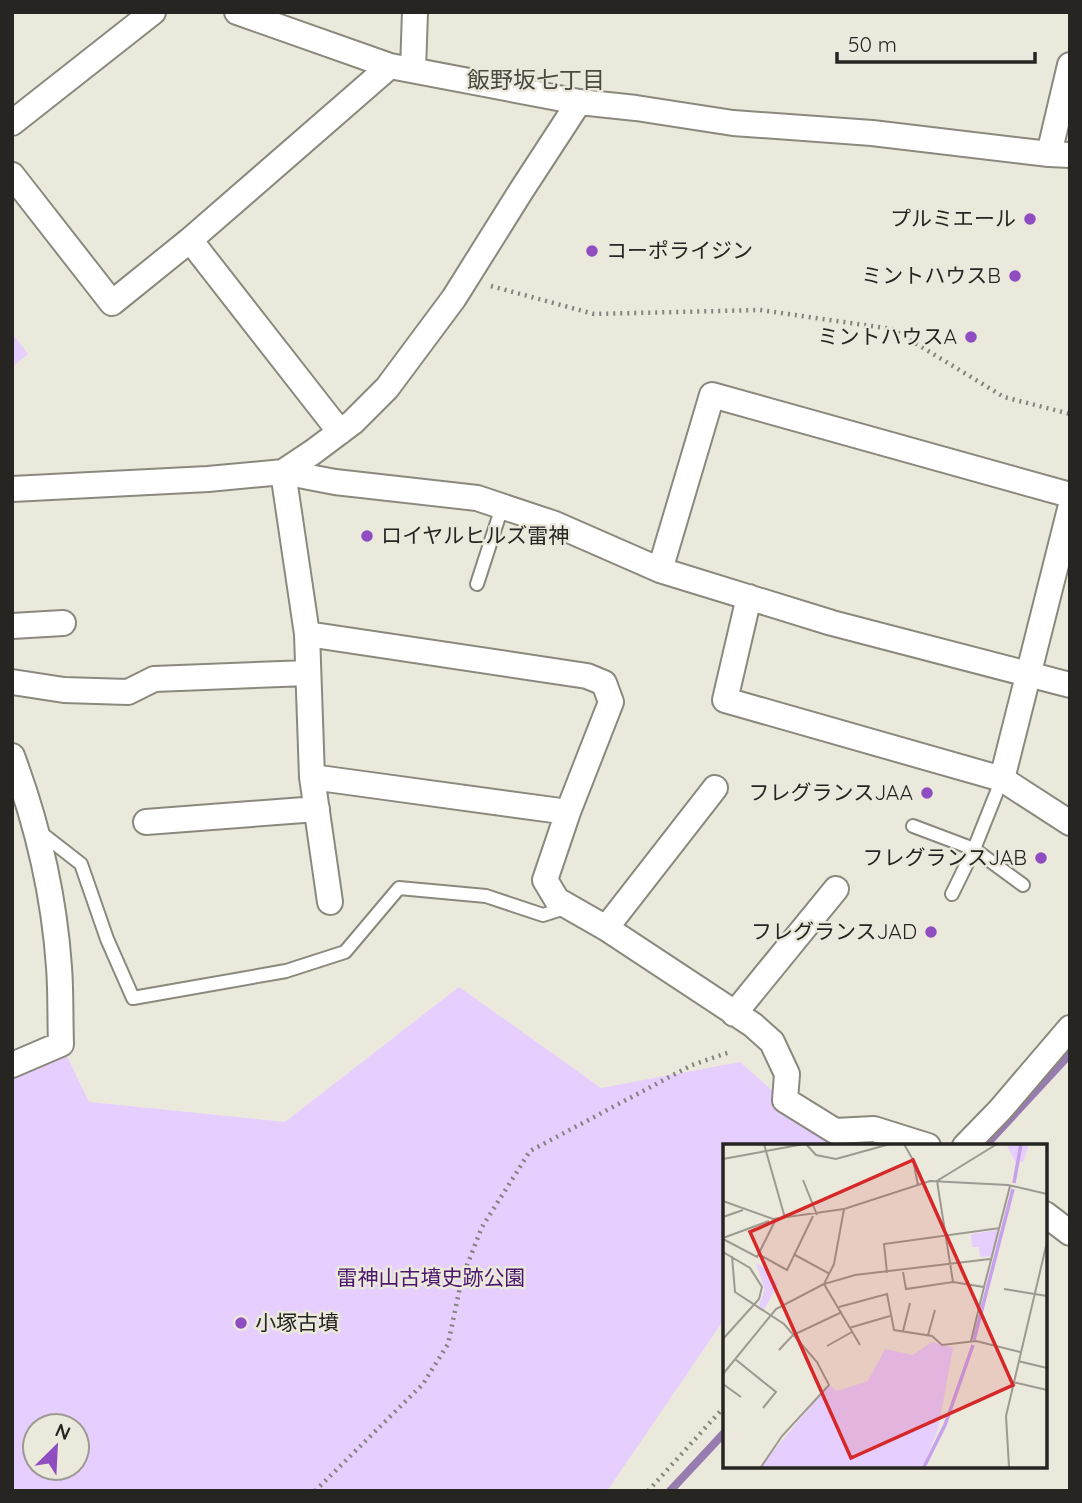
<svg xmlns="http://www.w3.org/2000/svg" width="1082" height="1503" viewBox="0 0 1082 1503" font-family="Quicksand,'Noto Sans JP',sans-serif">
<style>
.green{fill:#e6cefe;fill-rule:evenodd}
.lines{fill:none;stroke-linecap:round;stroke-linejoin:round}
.stream{stroke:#977caf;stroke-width:8}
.service-casing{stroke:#8b897d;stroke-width:16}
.minor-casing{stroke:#8b897d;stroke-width:28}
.path{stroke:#85837b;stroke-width:4.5;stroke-dasharray:2 5;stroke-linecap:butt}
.service{stroke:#fff;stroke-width:12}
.minor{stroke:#fff;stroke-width:24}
.poi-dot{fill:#8f4dc1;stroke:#ebe8dc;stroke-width:2.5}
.labels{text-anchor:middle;stroke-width:5;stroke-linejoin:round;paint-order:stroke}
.poi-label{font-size:21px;fill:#262521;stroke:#ebe8dc;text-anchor:end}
.park-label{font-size:21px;fill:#4b166d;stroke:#ebe8dc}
.neighbourhood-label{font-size:23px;fill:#4c493f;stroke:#ebe8dc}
.inset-river{fill:none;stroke:#c8a1ec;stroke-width:3.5}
.inset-road{fill:none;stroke:#9c9a91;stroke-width:2}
.view{fill:#d62828;fill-opacity:0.15;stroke:#d62828;stroke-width:3.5}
.inset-edge{fill:none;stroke:#262521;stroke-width:3.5}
</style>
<rect width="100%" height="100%" fill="#ebe8dc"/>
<path class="green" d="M12,333L28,354L12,367Z
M459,987L601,1088L740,1062L835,1146H725V1318L607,1491H12V1065L61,1044L89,1102L285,1122ZM35,1426H77V1468H35Z"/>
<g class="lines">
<path class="stream" d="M985,1146L1070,1054
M670,1491L725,1432"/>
<defs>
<path id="service" d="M477,584L502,507
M1002,779L974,849L1023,885
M913,826L974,849L952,894
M40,832L81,864L107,939L133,998L286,971L345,952L399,888L486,896L543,915L568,907"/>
<path id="minor" d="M237,12L390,66L579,102
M413,70L415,12
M12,123L153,12
M1049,154L1070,65
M12,175L112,303L190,240L390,66
M190,240L340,432
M12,489L208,479L283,472L313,452L353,422L387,388L454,298L521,191L579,102L636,108L733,123L872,133L1049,154L1070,155
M660,570L712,395L1070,495
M749,597L725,700L1002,779L1070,823
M12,626L63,623
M307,634L587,676L604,683L611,702L568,812L545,880L557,900L606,928L753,1025L772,1042L787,1074L785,1100L835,1131L874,1129L928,1146
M12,682L64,690L128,692L154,679L308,673
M12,756C37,823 54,895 59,967C61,993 60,1018 61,1044L12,1065
M312,777L568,812
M1002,779L1070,509
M146,822L317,809
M330,902L312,777L307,634L283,472L335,482L477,498L555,524L660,570L832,623L1070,685
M606,928L715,788
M734,1014L836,889
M965,1146L1000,1110L1070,1028
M1045,1214L1070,1233"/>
</defs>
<use href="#service" class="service-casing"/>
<use href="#minor" class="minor-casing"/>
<path class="path" d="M491,286L594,314L760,310L892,329L1004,397L1070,414
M315,1491L423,1384L448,1344L462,1278L482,1227L530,1151L692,1065L730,1052
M648,1491L725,1406"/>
<use href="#service" class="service"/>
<use href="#minor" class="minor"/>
</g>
<g class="poi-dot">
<circle cx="1030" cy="219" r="7"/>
<circle cx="592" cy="251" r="7"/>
<circle cx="1015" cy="276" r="7"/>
<circle cx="971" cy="337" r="7"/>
<circle cx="367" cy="536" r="7"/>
<circle cx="927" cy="793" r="7"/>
<circle cx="1041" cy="858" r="7"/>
<circle cx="931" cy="932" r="7"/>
<circle cx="241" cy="1323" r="7"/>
</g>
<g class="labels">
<g class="poi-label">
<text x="1016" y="226">プルミエール</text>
<text x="606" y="258" text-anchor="start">コーポライジン</text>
<text x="1001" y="283">ミントハウスB</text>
<text x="957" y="344">ミントハウスA</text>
<text x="381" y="543" text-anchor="start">ロイヤルヒルズ雷神</text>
<text x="913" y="800">フレグランスJAA</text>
<text x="1027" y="865">フレグランスJAB</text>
<text x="917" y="939">フレグランスJAD</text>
<text x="255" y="1330" text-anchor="start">小塚古墳</text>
</g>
<g class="park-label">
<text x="431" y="1285">雷神山古墳史跡公園</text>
</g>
<g class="neighbourhood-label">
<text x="536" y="88">飯野坂七丁目</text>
</g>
</g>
<g transform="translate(723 1144)">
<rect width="324" height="324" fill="#ebe8dc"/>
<path d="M283,0H306L300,18L292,17ZM275,86L270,112L257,113L256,103H249L248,90ZM33,119L46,126V134L55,139L41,166L36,161L42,146ZM209,198L230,204L215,285L200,323H37L106,241L114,247L145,237L162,205L190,211Z" fill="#e6cefe"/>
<path class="inset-river" d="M291,39L298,0M251,196L290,45M201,323L222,281L250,201"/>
<path class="inset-road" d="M41,0L62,74M83,0L93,11L113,15L167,0M181,0L190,16L195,41M0,15L81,0M80,36L94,71M0,57L50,75L121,65M0,73L20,66M0,94L46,77M0,95L34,113L53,75M0,108L27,124L39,143L36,155L0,195M35,110L64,126L90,72M72,111L107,130M9,112L12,148L61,180L94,218L106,241L59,292L38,323M180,128L183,145L230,138L261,143L287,42M164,129L161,100L277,84M230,138L214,37L274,0M281,145L324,152M116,163L164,150L171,186L209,192L219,201L253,197L297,208M126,184L167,172M180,187L187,159M205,191L212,166M248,197L261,143M137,201L101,140L132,131L267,115M104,202L129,188M56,206L70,191L119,168M12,215L53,248L40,264M295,217L324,224M0,230L53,165L101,140L111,120L121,65L207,37L285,41L324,50M290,238L324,246M0,240L18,253M286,323L283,272L324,98"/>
<path class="view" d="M190,16L290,241L128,314L27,88Z"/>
<rect width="324" height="324" class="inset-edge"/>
</g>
<rect width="1082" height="1503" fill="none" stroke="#262521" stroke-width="28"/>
<g transform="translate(56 1447) rotate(24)"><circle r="33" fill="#ebe8dc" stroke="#9c9a91" stroke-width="2"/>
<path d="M0-5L12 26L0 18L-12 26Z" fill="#8f4dc1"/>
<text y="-10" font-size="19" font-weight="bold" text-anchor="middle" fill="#262521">N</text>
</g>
<path d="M837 52v10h198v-10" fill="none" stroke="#262521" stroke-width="3.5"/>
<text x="848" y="52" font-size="21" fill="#262521" stroke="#ebe8dc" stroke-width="5" paint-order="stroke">50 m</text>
</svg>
